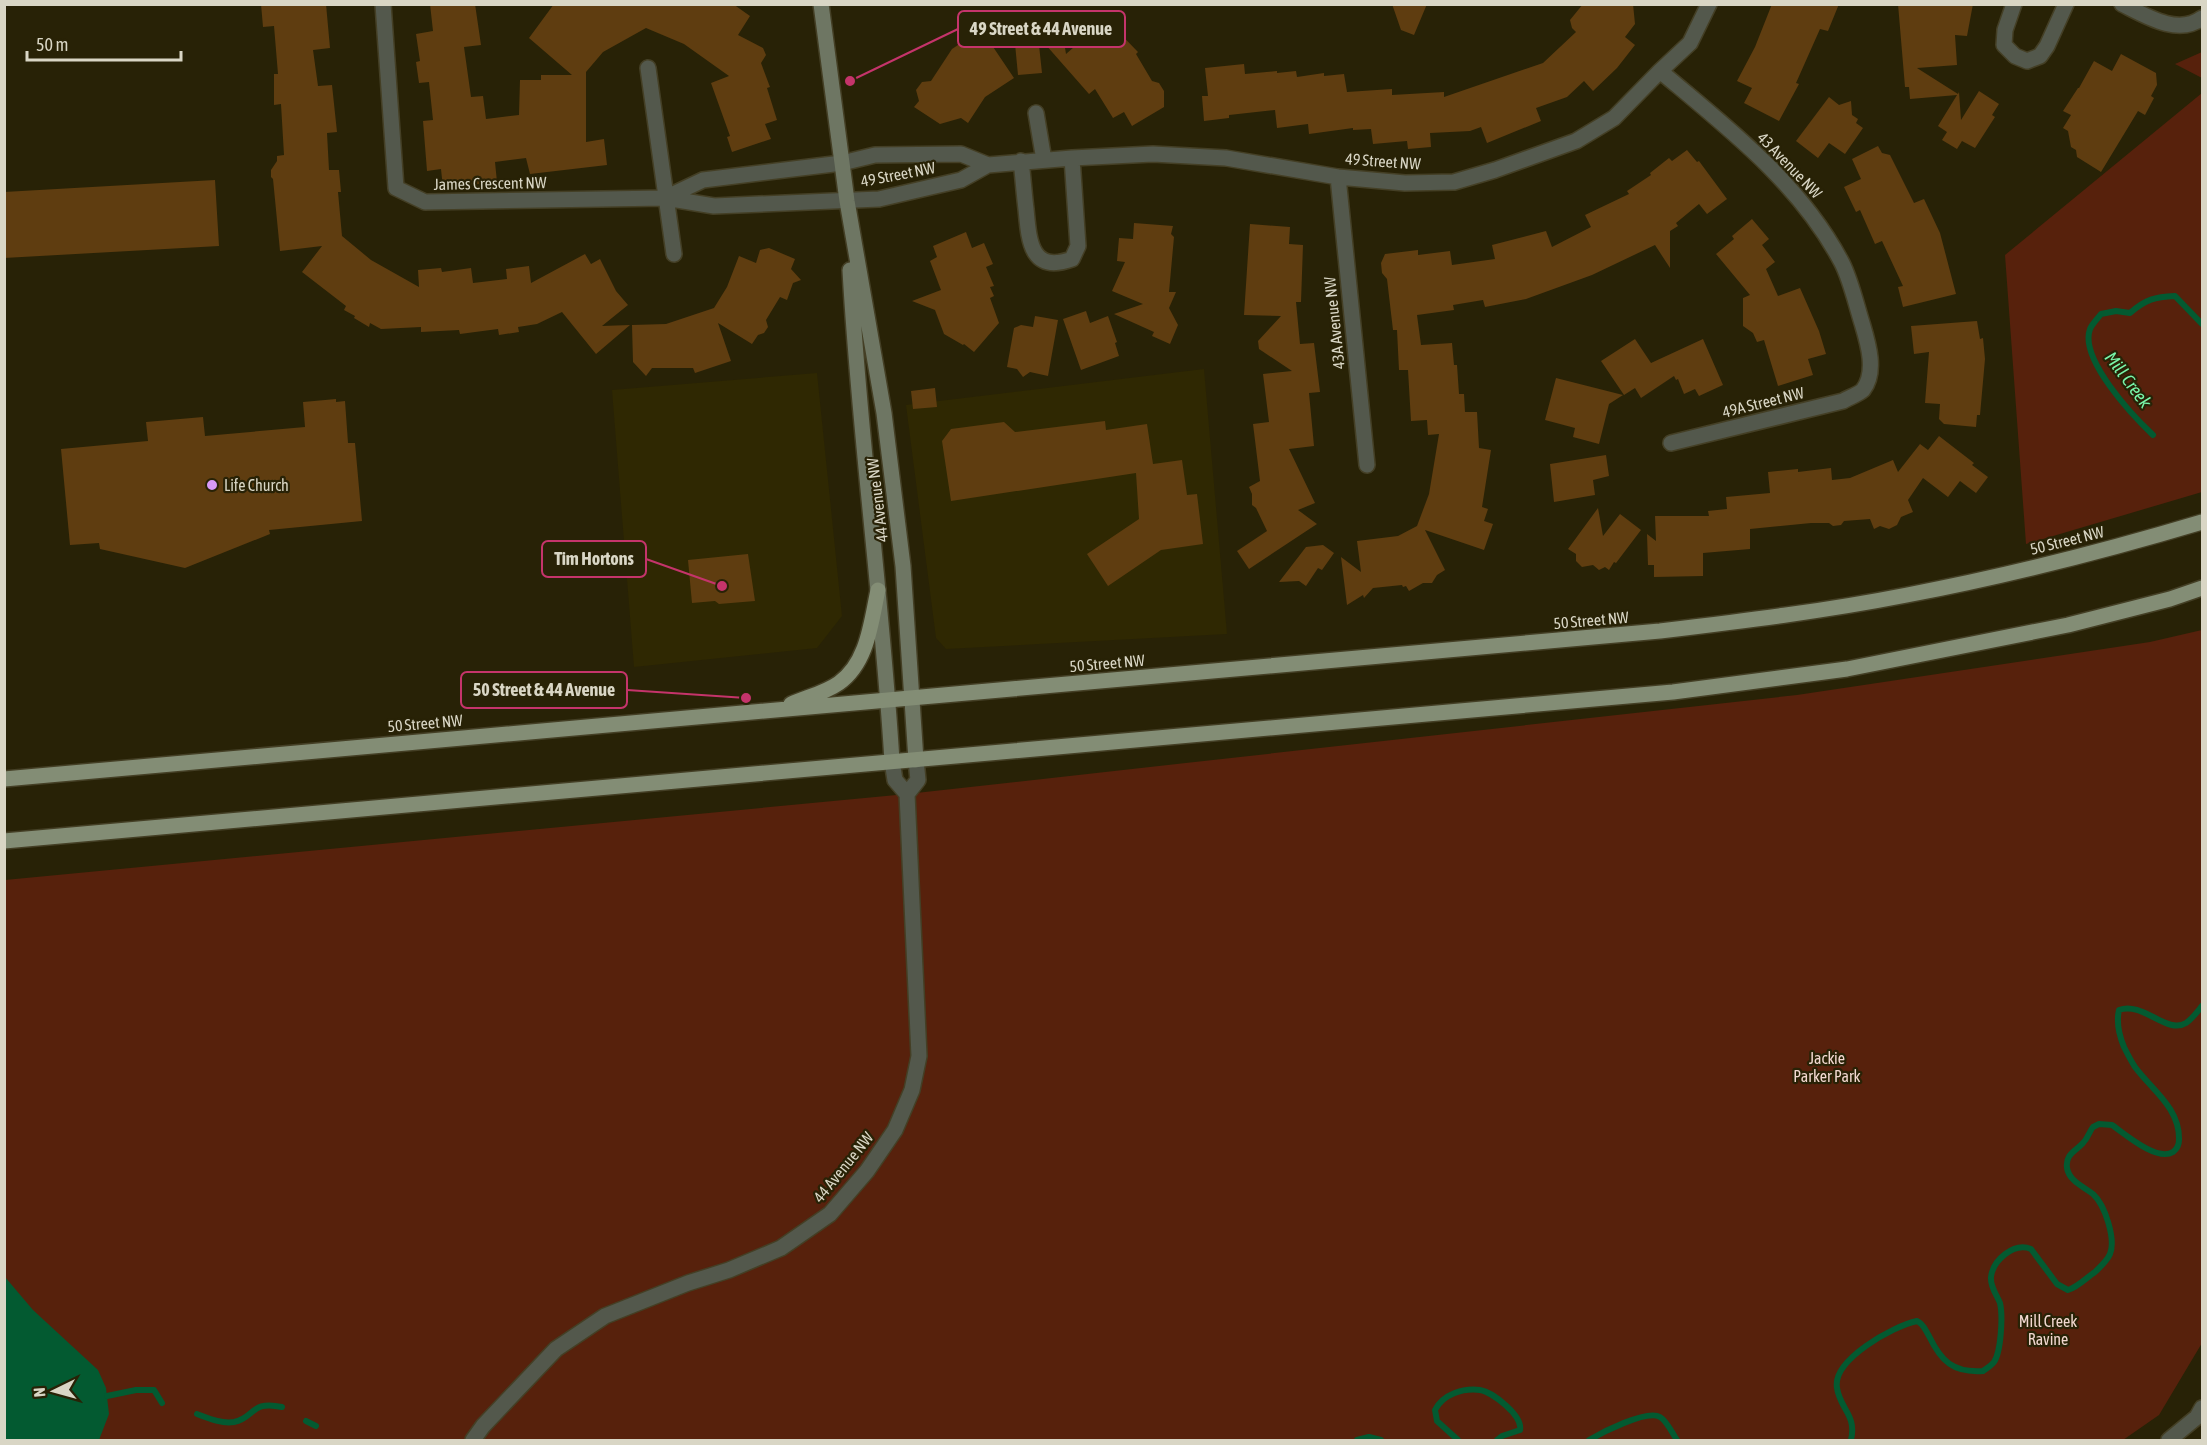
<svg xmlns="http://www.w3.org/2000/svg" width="2207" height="1445" viewBox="0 0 2207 1445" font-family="'Asap Condensed',sans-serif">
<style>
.built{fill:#2f2802}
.green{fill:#57210c}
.water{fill:#035a31}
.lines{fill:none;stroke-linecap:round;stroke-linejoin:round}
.stream{stroke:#035a31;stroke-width:6}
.building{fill:#5f3d10}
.street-casing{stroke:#443f25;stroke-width:18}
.secondary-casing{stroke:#443f25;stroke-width:18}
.primary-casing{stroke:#443f25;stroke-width:18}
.street{stroke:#53584c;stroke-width:15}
.secondary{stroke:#6e7663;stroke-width:15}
.primary{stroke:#838d75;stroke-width:15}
.poi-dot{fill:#d89af8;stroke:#282206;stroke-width:2}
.labels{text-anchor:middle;stroke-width:4.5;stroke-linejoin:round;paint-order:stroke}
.street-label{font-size:16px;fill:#d9d6c5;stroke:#282206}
.poi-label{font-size:16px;fill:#d9d6c5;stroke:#282206;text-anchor:start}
.park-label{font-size:16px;fill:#f2d8d0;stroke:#282206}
.water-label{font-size:18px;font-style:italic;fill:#78f5a9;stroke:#282206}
.leader{fill:none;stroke:#c5346b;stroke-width:2}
.callout-dot{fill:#c5346b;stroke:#282206;stroke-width:2}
.callout{fill:#282206;stroke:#c5346b;stroke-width:2}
.callout-label{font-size:18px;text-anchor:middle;font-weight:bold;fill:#d9d6c5}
</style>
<rect width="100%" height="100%" fill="#282206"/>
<path class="built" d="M1204,369L1227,634L946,649L936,638L906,405Z
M817,373L842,616L817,648L634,667L612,390Z"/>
<path class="green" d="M2202,52V78L2175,64Z
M2202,93V492L2026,544L2005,255Z
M2202,630V1343L2159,1415L2123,1440H5V880L907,794L1797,695L2150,642Z"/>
<path class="water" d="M5,1277L33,1310L98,1370L106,1388L109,1414L99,1440H5Z"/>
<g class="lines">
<path class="stream" d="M2153,435C2133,416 2079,359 2090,329C2092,324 2098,318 2101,314L2116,311L2130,313C2146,299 2155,297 2175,296L2202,324
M107,1396L136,1390H154L162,1403
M197,1414C208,1418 221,1424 234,1422C255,1418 250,1400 282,1407
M306,1421L316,1426
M1357,1440L1369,1437L1381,1440
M1458,1440L1437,1421L1435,1410C1443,1394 1463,1388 1480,1390C1493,1392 1523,1416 1520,1430L1502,1436L1497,1440
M1589,1440C1601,1433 1647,1409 1660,1417C1667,1421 1672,1433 1677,1440
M1851,1440C1857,1415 1840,1409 1837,1388C1832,1360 1893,1326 1917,1321C1924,1324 1925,1330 1929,1336C1941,1361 1953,1373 1983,1371C1987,1368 1991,1366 1994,1362C2001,1352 2003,1316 2000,1303C1997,1295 1990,1287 1991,1277C1993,1260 2014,1242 2031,1249L2057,1284L2068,1290C2078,1287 2086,1278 2095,1272C2100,1267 2107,1261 2110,1254C2116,1239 2105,1205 2093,1194C2084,1187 2069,1181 2067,1168C2065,1154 2076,1151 2083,1143C2088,1138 2089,1132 2093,1127L2099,1124L2112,1125C2125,1134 2157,1162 2173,1152C2177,1149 2179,1145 2179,1140C2180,1108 2152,1090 2135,1067C2131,1061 2127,1053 2124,1047C2119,1035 2116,1023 2119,1010C2143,1001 2167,1035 2186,1023C2192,1019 2197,1012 2202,1006"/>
</g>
<path class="building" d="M261,4H326L330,48L313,50L318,86L332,85L337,132L327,133L329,170H339L341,192H338L342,236L371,260L419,287L418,270L441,268L442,272L471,268L473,283L507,279L506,269L529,266L531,283L585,254L591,264L600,259L616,291L628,305L602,326L630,325L596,354L562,312L537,324L518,327L519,332L499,335L498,329L460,334L459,330L421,332V327L381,329L370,323L369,327L354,318L355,316L344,310L346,306L302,272L322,246L280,251L273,179L271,177V170L277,161V156L284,155L281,104L274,105V74H278L274,26L263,27Z
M430,4H475L481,45L464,47L471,97L483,96L486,119L519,115L520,80H541V75H572L529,38L554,4H733L750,16L738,35L763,48L766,55L761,63L770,87L767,88L777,120L765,124L771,139L732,152L727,137L730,136L711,83L729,76L684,44L646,28L603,52L586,72V142L604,139L607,165L530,174L526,158L495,162L497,182L443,188L441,169L427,171L423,121L433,120L429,82L419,83L416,62L420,61L416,34L433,31Z
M1392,4H1427L1414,35L1401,30Z
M1583,4H1633L1635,24L1625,37L1635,45L1617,68L1593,91L1584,81L1567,97L1536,108L1541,121L1487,143L1481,127L1470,131L1430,133L1431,147L1408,149L1407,141L1373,144L1371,129L1353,130V128L1309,134L1308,124L1277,128L1275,110L1229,115V118L1204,121L1202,96H1208L1205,68L1244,64L1245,74L1277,71V73L1296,71L1297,77L1324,73V76L1344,74L1347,92L1392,89V95L1444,92V97L1543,63L1576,32L1572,28L1570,20Z
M1772,4H1839L1828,31L1820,29L1796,83L1799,84L1779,121L1744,103L1752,88L1737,81L1755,47Z
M1898,4H1973L1967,36L1955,35L1957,65L1917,68L1958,94L1959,92L1961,120L1979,91L1999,104L1992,115L1995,117L1975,148L1962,141L1957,149L1942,140L1947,132L1938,126L1957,95L1910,99L1909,87H1905Z
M1056,19L1061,23L1066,54L1106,19L1138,52L1136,54L1152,81L1159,83L1164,91V107L1132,126L1124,112L1113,118L1095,89L1089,94L1038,36L1042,73L1018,75L1013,23Z
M981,29L1014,78L985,97L968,123L961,118L940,124L914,107L919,101L916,90L922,82L931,81L952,49L958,45V41Z
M2121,54L2156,73L2157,85L2151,96L2154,98L2145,115L2138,111L2101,172L2077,157L2076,150L2071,147L2068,131L2063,128L2071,115L2063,111L2078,88H2079L2094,61L2112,71Z
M1829,97L1839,105L1851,101L1852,115L1858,119L1856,123L1863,128L1845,154L1829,143L1818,158L1796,141Z
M1878,146L1882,153L1890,155L1914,203L1924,199L1940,233L1956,294L1903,307L1898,287L1903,286L1882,241L1875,244L1860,210L1856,212L1844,187L1861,179L1852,159Z
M1687,150L1697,162L1699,161L1727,199L1707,214L1699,204L1676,223L1678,226L1670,231V268L1655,245L1592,275L1526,299L1485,307L1483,300L1453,305L1454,310L1417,315L1421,345L1452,343L1454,365H1457L1459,394H1464L1465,412H1477L1479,448L1491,450L1482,507L1488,509L1484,521L1493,524L1484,550L1425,530L1445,570L1437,575L1432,583H1423L1409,591L1406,586L1403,587L1402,585L1373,588L1364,598L1363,595L1347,605L1341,557L1361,572L1357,541L1398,536L1417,526L1429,494L1439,434L1428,435L1427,420L1411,421L1408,370H1399L1397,330H1393L1387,279L1382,273L1381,263L1385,254L1418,250V255L1450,251L1452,265L1495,259L1492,245L1546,231L1552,247L1591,227L1585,215L1629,194L1627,191L1651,175L1650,173L1669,158L1672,161Z
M215,180L219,246L4,258V192Z
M1752,219L1769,239L1762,245L1775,262L1766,269L1778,296L1800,288L1819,331L1826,354L1808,359L1813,375L1778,386L1764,340L1757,342L1753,333L1743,326V298L1750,295L1716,254L1734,239L1732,236Z
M1134,223L1173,226L1171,234L1174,237L1169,292H1176L1169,308L1178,325L1170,344L1152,336L1154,332L1114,314L1143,304L1112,291L1125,262L1117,261L1119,238L1133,239Z
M1250,224L1290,227L1289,244L1303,245L1301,302H1296L1300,344L1314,343L1320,392L1309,393L1314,446L1289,449L1315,503L1298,510L1317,524L1249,569L1237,551L1267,531L1256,508L1252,505V494L1249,487L1260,481L1253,424L1269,422L1263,374L1292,371L1259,349L1258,341L1281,316L1244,315Z
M966,232L972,248L984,243L993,264L986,267L994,286L990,287L994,296L990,298L999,323L974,352L964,344L963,345L944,334L935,310L912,301L941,290L930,261L937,257L933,246Z
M769,248L795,259L791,269L801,280L793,283L787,300L780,297L766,320L768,327L764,333L758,335L752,344L718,323L731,361L695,373L693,368H652L646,376L633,362L632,325L666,324L714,308L727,287L739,256L756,263L760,250Z
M1086,311L1090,323L1108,316L1117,342L1115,343L1119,356L1081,370L1063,319Z
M1035,316L1058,320L1048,376L1030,372L1023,377L1017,369L1007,367L1014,328L1021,325L1033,327Z
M1977,321L1980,339L1983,338L1985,359L1980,415H1977L1976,427L1944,424L1939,419L1940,404L1925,403L1929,352L1914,354L1911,326Z
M1635,339L1651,363L1703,339L1723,385L1699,396L1695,389L1684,394L1678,379L1676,380L1674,376L1641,398L1635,388L1624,395L1601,361Z
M1556,378L1623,395L1609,404L1599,444L1573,437L1575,428L1545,420Z
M935,388L937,407L913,409L911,391Z
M336,399V402L345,401L348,443H355L362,521L269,530L270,534L185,568L100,549L99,543L70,545L61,449L148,441L146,422L203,417L205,436L305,427L303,402Z
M1105,421L1106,430L1147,424L1153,464L1182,460L1187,495L1197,494L1203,544L1161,550L1108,586L1087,554L1139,519L1136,473L951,501L942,441L951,429L1004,422L1015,432Z
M1939,436L1974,463L1972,465L1988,477L1976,493L1960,481L1948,497L1923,478L1908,500L1913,512L1901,517L1897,525L1889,529L1880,526L1874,529L1870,519L1844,521L1841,525L1833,526L1829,523H1811L1750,529V549L1703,553V576L1654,577V565H1648L1647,534L1656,541L1655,516H1709L1708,511L1727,509L1726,497L1770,493L1768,472L1798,469V472L1831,468L1832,480L1850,478L1893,460L1898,472L1920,444L1928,450Z
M1606,455L1609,476L1593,480L1595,495L1554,502L1550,464Z
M1598,508L1603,536L1620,514L1641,530L1616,563L1614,562L1609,570L1605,567L1599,570L1593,565L1582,567L1576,561V554L1568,549Z
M1323,545L1334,553L1322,570L1318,568L1306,586L1299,581L1279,582L1306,547Z
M748,554L755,601L719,604L715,601L692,603L688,560Z"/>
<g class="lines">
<defs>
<path id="street" d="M383,4L396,188L425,202L665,198L714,206L879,199L961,180L988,165L1072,158L1153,154L1226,158L1338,177L1405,183L1454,182L1495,170L1576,141L1614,118L1660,71
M2014,4L2005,30L2004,45L2015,56L2027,61L2040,56L2047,46L2066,4
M2122,4C2146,16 2178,36 2202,18
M648,68L674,254
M1036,113L1044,160
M1021,161C1023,177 1024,193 1026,209C1029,240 1030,274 1072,259L1078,246L1072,158
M1338,177L1367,465
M665,198L703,180L842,163L875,155L961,154L988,165
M1671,443L1843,401C1848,398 1859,394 1863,390C1877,372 1868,343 1862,323C1856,304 1851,281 1842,263C1800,183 1728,128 1660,71L1690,43L1709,4
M907,794L918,780L916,760
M473,1440L483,1426L556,1349L605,1316L688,1283L729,1270L781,1248L830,1214L867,1171L895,1130L912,1090L919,1056L907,794L895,780L892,761
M2169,1440L2197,1417L2202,1408"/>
<path id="secondary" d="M821,4L847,201L884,413L903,566L916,760
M850,270C859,434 882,597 892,761"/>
<path id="primary" d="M791,704C807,697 825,693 839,683C868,662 871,622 878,590
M4,779L1660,631C1743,621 1826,611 1907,595C2007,576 2105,551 2202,522
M4,841L1673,692L1847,669L2068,625L2170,599L2202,588"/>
</defs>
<use href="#street" class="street-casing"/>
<use href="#secondary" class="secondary-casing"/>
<use href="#primary" class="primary-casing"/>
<use href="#street" class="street"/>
<use href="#secondary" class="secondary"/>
<use href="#primary" class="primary"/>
</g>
<circle class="poi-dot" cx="212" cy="485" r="6"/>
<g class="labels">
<g class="street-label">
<text transform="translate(1383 161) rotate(4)" y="6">49 Street NW</text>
<text transform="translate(1790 165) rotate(46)" y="6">43 Avenue NW</text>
<text transform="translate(898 174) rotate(-11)" y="6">49 Street NW</text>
<text transform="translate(490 183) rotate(-1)" y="6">James Crescent NW</text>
<text transform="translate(1334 323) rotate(-96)" y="6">43A Avenue NW</text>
<text transform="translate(1763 402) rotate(-14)" y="6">49A Street NW</text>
<text transform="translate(877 500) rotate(-97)" y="6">44 Avenue NW</text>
<text transform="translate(2067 540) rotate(-14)" y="6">50 Street NW</text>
<text transform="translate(1591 620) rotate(-5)" y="6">50 Street NW</text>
<text transform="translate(1107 663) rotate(-5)" y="6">50 Street NW</text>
<text transform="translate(425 723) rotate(-5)" y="6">50 Street NW</text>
<text transform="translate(843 1167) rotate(-51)" y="6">44 Avenue NW</text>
</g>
<g class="poi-label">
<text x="224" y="491">Life Church</text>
</g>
<g class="park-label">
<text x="1827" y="1064">Jackie<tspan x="1827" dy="18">Parker Park</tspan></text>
<text x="2048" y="1327">Mill Creek<tspan x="2048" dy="18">Ravine</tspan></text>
</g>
<g class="water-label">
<text transform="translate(2128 380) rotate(53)" y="6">Mill Creek</text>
</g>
</g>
<path class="leader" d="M850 81L958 29M722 586L646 559M746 698L627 690"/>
<g class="callout-dot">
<circle cx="850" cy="81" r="6"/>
<circle cx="722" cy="586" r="6"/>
<circle cx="746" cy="698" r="6"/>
</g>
<g class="callout">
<rect x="958" y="11" width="167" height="36" rx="6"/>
<rect x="542" y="541" width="104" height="36" rx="6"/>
<rect x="461" y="672" width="166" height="36" rx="6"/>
</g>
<g class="callout-label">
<text x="1041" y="35">49 Street &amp; 44 Avenue</text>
<text x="594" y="565">Tim Hortons</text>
<text x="544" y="696">50 Street &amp; 44 Avenue</text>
</g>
<rect width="2207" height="1445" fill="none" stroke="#d9d6c5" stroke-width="12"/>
<g transform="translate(54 1391) rotate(265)" stroke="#282206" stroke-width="4.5" paint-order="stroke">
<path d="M0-4.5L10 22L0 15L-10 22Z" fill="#d9d6c5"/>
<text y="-9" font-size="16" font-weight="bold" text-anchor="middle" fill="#d9d6c5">N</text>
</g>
<path d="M27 51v9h154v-9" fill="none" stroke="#d9d6c5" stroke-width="3"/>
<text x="36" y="51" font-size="18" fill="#d9d6c5" stroke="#282206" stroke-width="4.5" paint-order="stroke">50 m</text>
</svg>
